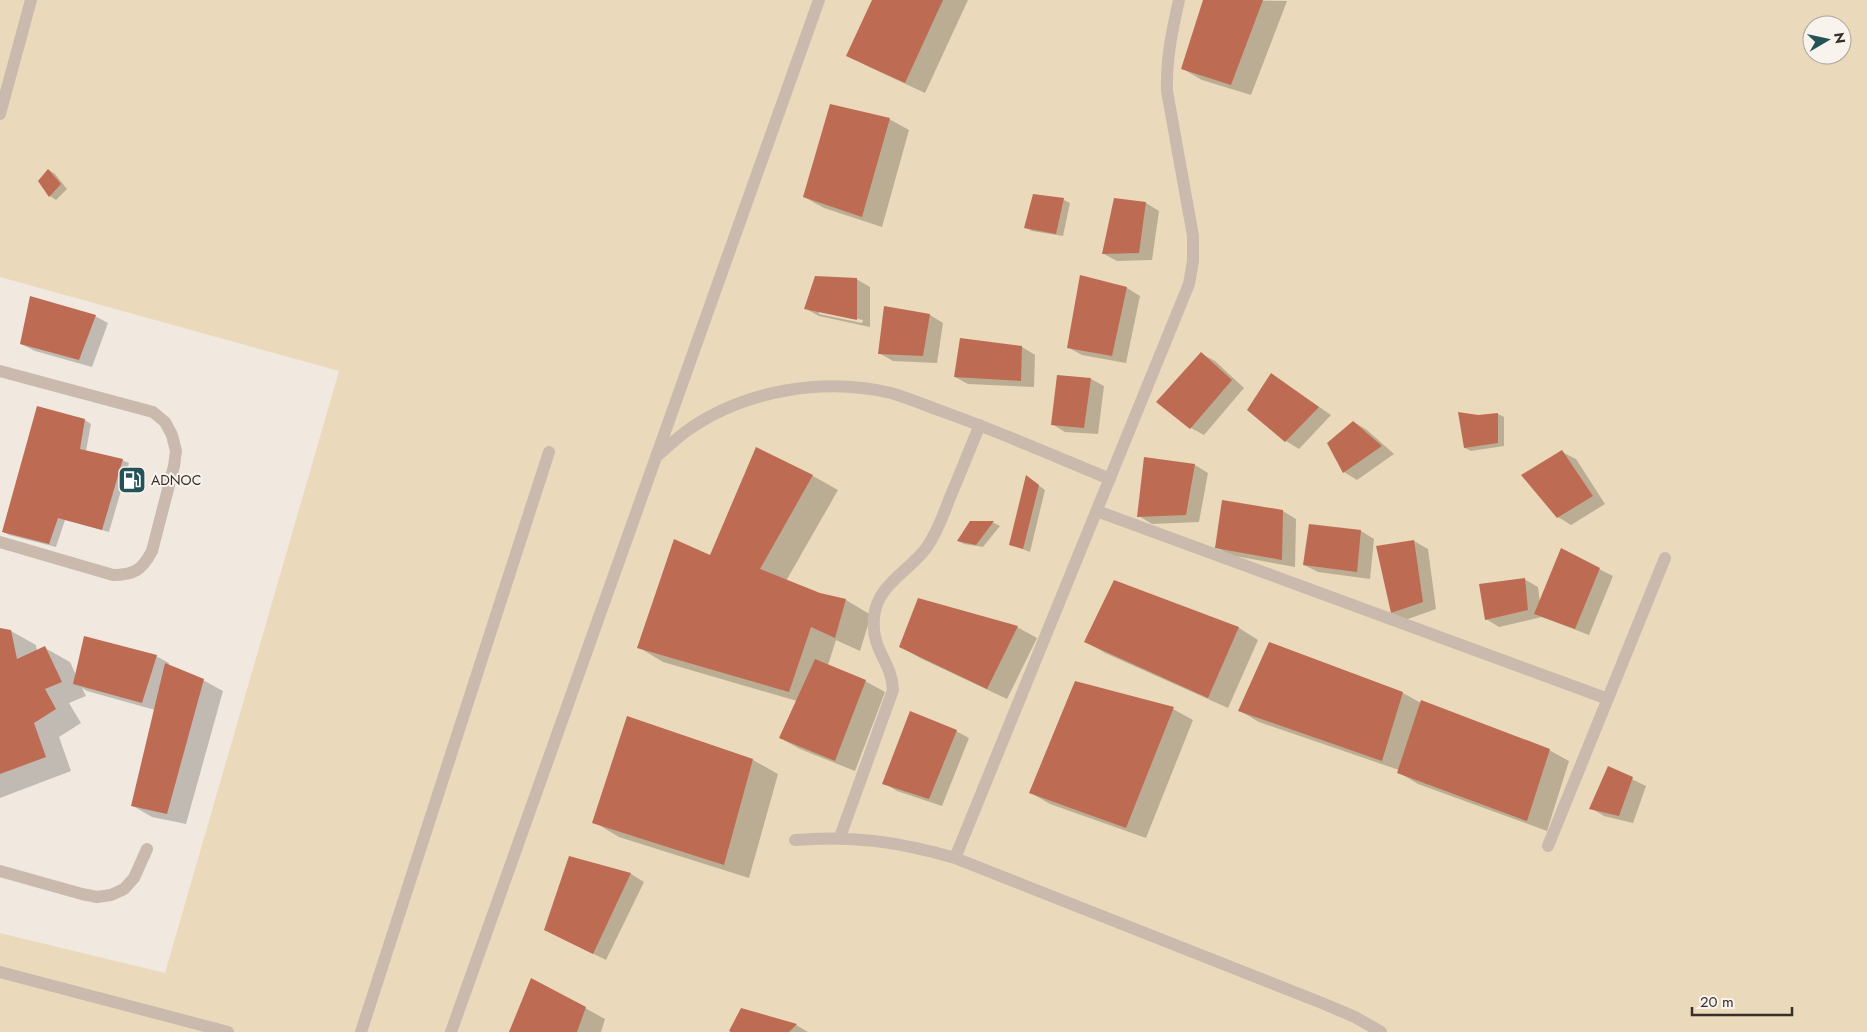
<svg xmlns="http://www.w3.org/2000/svg" width="1867" height="1032" viewBox="0 0 1867 1032" font-family="Jost,sans-serif">
<style>
.sand{fill:#ead9ba;fill-rule:evenodd}
.shadow{fill:#0003;fill-rule:evenodd}
.building{fill:#bd6c53}
.lines{fill:none;stroke-linecap:round;stroke-linejoin:round}
.minor{stroke:#c9baad;stroke-width:12}
.labels{text-anchor:middle;stroke-width:4;stroke-linejoin:round;paint-order:stroke}
.poi-label{font-size:14px;fill:#382f2b;stroke:#f9f3ed;text-anchor:start}
</style>
<rect width="100%" height="100%" fill="#f1e9e0"/>
<path class="sand" d="M0,0H1867V1032H0V933L165,973L339,371L0,277ZM1812,25H1842V55H1812Z"/>
<path class="shadow" d="M873,0H968L925,93L867,66L847,55Z
M1204,0L1287,1L1251,95L1202,80L1183,69Z
M889,119L909,130L882,227L824,208L804,197Z
M49,170L55,174L67,189L56,200L50,196Z
M1034,195L1064,200L1070,203L1063,236L1032,231L1026,228Z
M1146,203L1159,211L1152,260L1117,261L1104,254Z
M856,279L870,287V327L819,316L806,309ZM819,311L863,320L862,323L819,314Z
M1127,288L1140,296L1126,363L1082,355L1069,348Z
M930,315L943,323L937,363L893,361L879,353Z
M95,316L108,323L92,367L35,351L21,344Z
M1022,347L1035,355L1034,387L968,384L955,377Z
M1202,354L1215,361L1244,388L1204,435L1191,428Z
M1272,375L1331,415L1299,449L1286,441L1249,410Z
M1091,379L1104,386L1098,434L1065,432L1052,424Z
M1498,414L1504,417V446L1471,451L1465,448L1478,416Z
M85,420L91,424L86,451L122,460L129,463L109,532L65,520L56,547L9,535L3,532Z
M1354,422L1367,430L1394,454L1357,480L1344,472Z
M756,449L813,476L838,490L786,581L819,594L846,600L871,615L860,651L836,640L828,665L865,681L885,692L855,771L800,749L780,738L797,701L663,662L638,647L711,557Z
M1562,452L1576,459L1605,504L1571,525L1558,517Z
M1195,465L1208,473L1199,522L1152,524L1139,516Z
M1027,477L1045,490L1030,552L1010,544Z
M1223,501L1283,511L1296,519L1295,567L1230,555L1216,547Z
M970,522L994,523L1000,526L983,547L964,544L958,541Z
M1361,531L1374,539L1370,579L1318,572L1304,565Z
M1414,541L1428,549L1436,609L1405,620L1392,613L1378,547Z
M1599,569L1613,576L1589,635L1542,617L1499,627L1486,619L1524,579L1538,587L1540,603Z
M1114,582L1239,628L1258,640L1228,708L1105,653L1086,642Z
M1017,627L1037,638L1007,699L920,658L900,646Z
M0,629L11,631L36,645L37,651L45,648L70,662L76,675L156,656L169,663V666L203,680L223,691L186,824L152,817L133,806L155,710L87,691L82,688L86,696L69,703L81,723L59,737L71,771L0,798Z
M1403,693L1421,703L1549,750L1569,761L1547,831L1418,784L1398,772L1399,770L1259,722L1240,711Z
M1173,709L1193,720L1146,838L1050,804L1031,793Z
M627,718L753,760L778,774L749,878L619,837L594,822Z
M956,731L969,738L942,806L897,791L884,783Z
M1609,768L1646,786L1633,823L1604,816L1591,808Z
M570,858L631,874L644,882L606,960L559,937Z
M585,1008L605,1019L601,1032H510Z
M742,1010L796,1025L808,1032H733Z"/>
<path class="building" d="M872,0H943L905,83L846,56Z
M1203,0H1263L1231,85L1181,69Z
M830,104L890,118L862,217L803,197Z
M48,169L61,184L49,197L38,181Z
M1033,194L1064,198L1056,234L1024,228Z
M1114,198L1146,202L1139,253L1102,254Z
M1080,275L1127,287L1112,356L1067,348Z
M815,276L857,278V320L804,309Z
M30,296L96,315L79,360L20,344Z
M884,306L930,314L923,356L878,354Z
M960,338L1022,346L1021,381L954,377Z
M1201,352L1232,380L1190,429L1156,402Z
M1271,373L1319,407L1285,442L1247,410Z
M1057,375L1091,378L1084,428L1051,425Z
M37,406L85,419L80,449L123,459L102,530L58,518L49,544L2,532Z
M1458,412L1478,415L1498,413V443L1464,448Z
M1353,421L1382,446L1343,473L1327,443Z
M756,447L813,475L760,569L820,593L846,599L835,638L811,627L789,692L637,648L674,539L710,555Z
M1562,450L1593,496L1557,518L1521,475Z
M1144,457L1195,464L1186,515L1137,517Z
M1026,475L1039,485L1023,549L1009,545Z
M1222,500L1283,510L1282,560L1215,548Z
M970,521H994L976,545L957,541Z
M1309,524L1361,530L1357,572L1303,565Z
M1414,540L1423,602L1391,613L1376,546Z
M1561,548L1600,568L1575,629L1534,614Z
M1525,578L1528,610L1485,620L1479,584Z
M1114,580L1239,627L1208,698L1084,642Z
M918,598L1018,626L987,689L899,647Z
M0,628L11,630L17,659L45,646L62,682L45,689L56,709L34,723L46,757L0,774Z
M84,636L157,655L142,703L73,684Z
M1269,642L1403,692L1382,761L1238,711Z
M815,659L866,680L835,761L779,738Z
M165,663L204,679L167,814L131,806Z
M1075,681L1174,707L1126,828L1029,793Z
M1421,700L1550,749L1527,821L1397,773Z
M910,711L957,730L929,799L882,784Z
M627,716L753,759L724,865L592,823Z
M1608,766L1633,777L1619,816L1589,809Z
M569,856L631,873L593,954L544,930Z
M531,978L586,1007L577,1032H509Z
M741,1008L797,1024L789,1032H731L729,1031Z"/>
<g class="lines">
<path class="minor" d="M0,114L31,0
M0,371L153,412L165,422L172,435L176,451L174,466L152,551C142,570 134,575 113,575L0,542
M656,457C666,448 677,438 688,430C745,390 824,377 891,393C908,398 925,405 941,411C998,431 1054,456 1110,479
M1097,511L1608,699
M840,837L893,690C892,661 871,651 874,618C876,585 910,571 927,547C938,531 944,513 951,495C961,472 970,448 980,425
M795,840C852,835 900,842 955,858L1322,1003L1355,1017L1381,1032
M1548,846L1665,558
M955,858L1189,284L1193,261V236L1167,91C1166,59 1172,31 1179,0
M0,871L82,894L97,897L111,895L124,889L134,878L147,849
M0,972L228,1032
M361,1032L549,452
M451,1032L819,0"/>
</g>
<defs>
<symbol id="fuel-square" viewBox="-11 -11 22 22"><rect x="-9" y="-9" width="18" height="18" rx="4" fill="#235357" stroke="#f9f3ed"/><path d="M-5.5-6h7V0h2V4h1.3V-2.5L3-4.5l.8-.8L6-3V5H2.5V1h-1V6h-7ZM-4.2-4.7v3.2H.2V-4.7Z" fill="#fff"/></symbol>
</defs>
<g fill-rule="evenodd">
<use href="#fuel-square" x="116" y="464" width="32" height="32"/>
</g>
<g class="labels">
<g class="poi-label">
<text x="151" y="485">ADNOC</text>
</g>
</g>
<g transform="translate(1827 40) rotate(81)"><circle r="24" fill="#f9f3ed" stroke="#aca59f"/>
<path d="M0-4L9 19L0 12L-9 19Z" fill="#235357"/>
<text y="-8" font-size="14" font-weight="bold" text-anchor="middle" fill="#382f2b">N</text>
</g>
<path d="M1692 1007v8h100v-8" fill="none" stroke="#382f2b" stroke-width="2.5"/>
<text x="1700" y="1007" font-size="15" fill="#382f2b" stroke="#f9f3ed" stroke-width="4" paint-order="stroke">20 m</text>
</svg>
